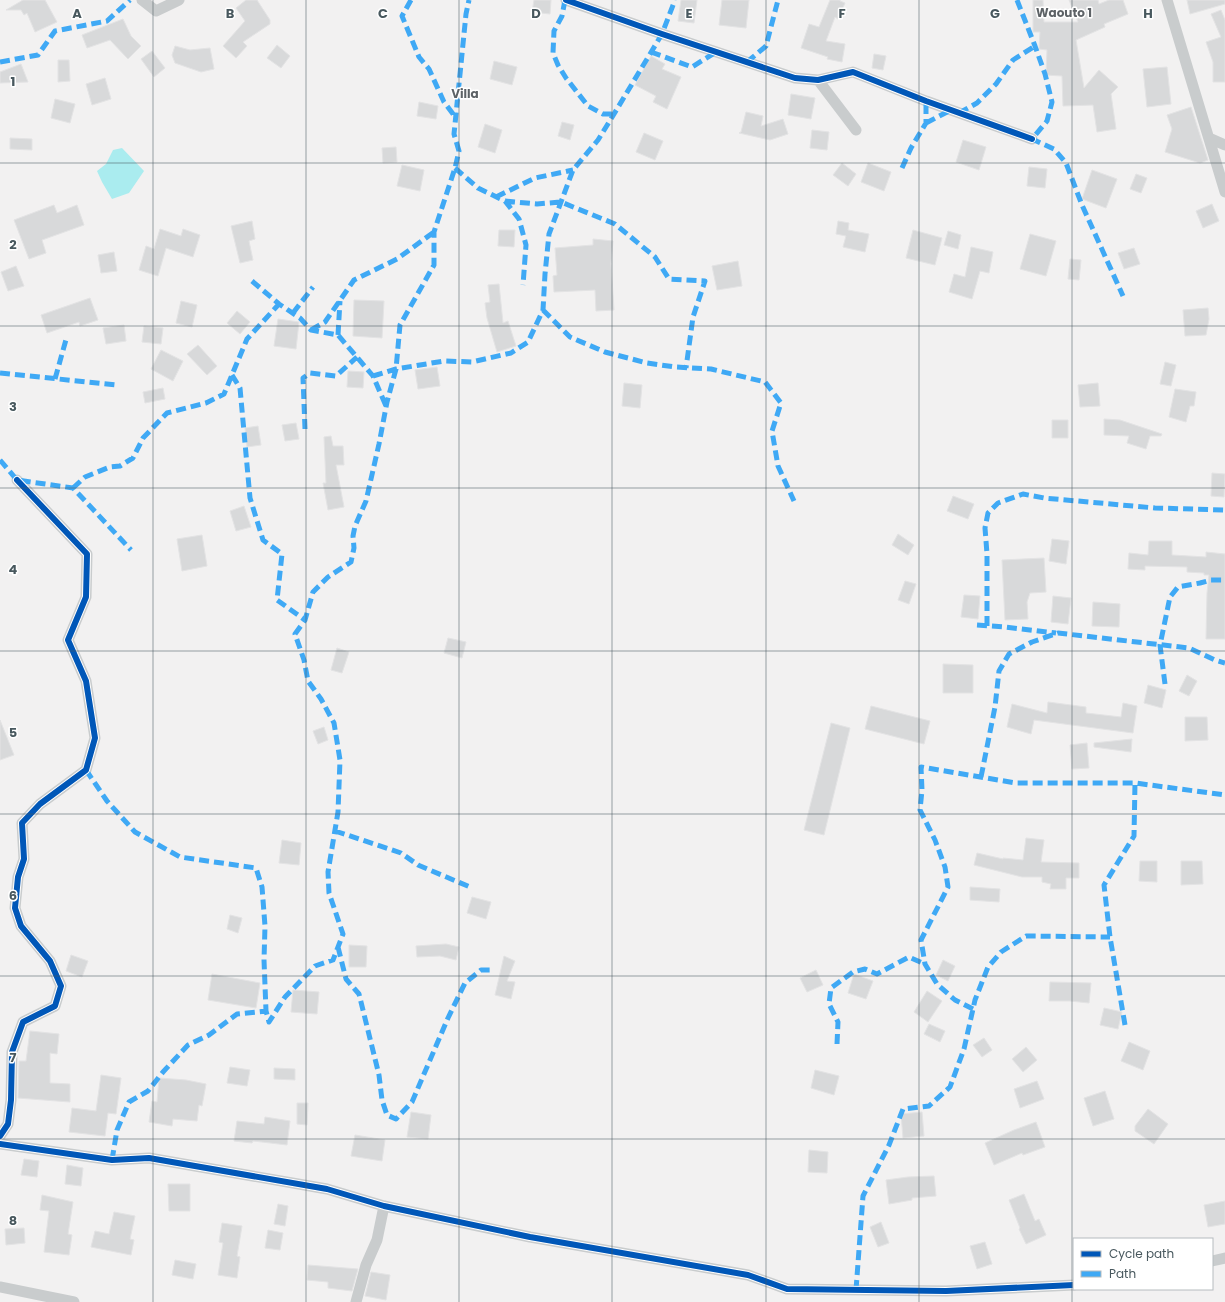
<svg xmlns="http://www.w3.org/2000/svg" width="1225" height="1302" viewBox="0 0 1225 1302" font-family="Poppins,sans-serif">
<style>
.water{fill:#aaecef}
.building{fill:#d8d9da;stroke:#e3e3e4}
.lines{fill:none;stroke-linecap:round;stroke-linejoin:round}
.minor{stroke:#c9cccd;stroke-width:11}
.quiet{stroke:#3fa9f5;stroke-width:5;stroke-dasharray:10 5;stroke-linecap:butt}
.cycleway-casing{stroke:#fff;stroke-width:8}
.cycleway{stroke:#0057b8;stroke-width:6}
.grid{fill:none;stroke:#48585e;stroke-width:1;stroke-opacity:0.55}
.labels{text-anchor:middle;stroke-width:3;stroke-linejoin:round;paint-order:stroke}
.neighbourhood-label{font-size:12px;font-weight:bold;fill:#5d6266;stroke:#fff}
.grid-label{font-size:13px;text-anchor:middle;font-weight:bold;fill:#48585e;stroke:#fff;stroke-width:3;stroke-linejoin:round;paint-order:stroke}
</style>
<rect width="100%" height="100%" fill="#f2f1f1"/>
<path class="water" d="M122,148L144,171L129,193L112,199L102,182L97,171L106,164L113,150Z"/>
<path class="building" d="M23,0H45L57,22L35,32L27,13L24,15L21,10H6Z
M246,0H257L270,20V24L243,42L247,46L236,58L223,46L245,21L236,8Z
M534,0H551L550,14L532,12Z
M681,0H697L694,23L678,21Z
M722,0H749L746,28L719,25Z
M830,0H840V1L845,3L838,19L835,17L826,41L845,44L842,62L827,59L828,57L801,48L809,24L819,27Z
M1033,0H1043L1044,22H1078L1069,0H1098L1099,4L1109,0H1123L1128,14L1104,24L1105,27L1076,40L1084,88L1099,70L1118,87L1111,94L1116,129L1097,132L1093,105L1063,106L1062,76L1046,75L1047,50L1039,49L1040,32H1033Z
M1187,0H1225V4L1190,14Z
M1221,10L1225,20V82H1213V62L1206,42L1221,37L1211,14Z
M123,19L131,36L141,46L128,59L110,40L87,48L82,35Z
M277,45L290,56L281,68L267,58Z
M175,46L190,50L210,48L214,69L201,72L175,63L172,55Z
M152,51L165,68L154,77L141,59Z
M874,54L886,56L883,70L872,68Z
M651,56L665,64L662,69L681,77L667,109L653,102L656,96L635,85Z
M58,60H69L70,81L58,82Z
M494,61L517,67L512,85L490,79Z
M21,64L28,82L0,83V72Z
M1167,67L1171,104L1147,107L1143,69Z
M105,78L111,99L92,105L86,84Z
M791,94L815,98L811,119L788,115Z
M55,99L75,104L70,123L51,118Z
M419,102L438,106L436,119L417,116Z
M1191,107L1208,160L1200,163L1165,152L1172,129L1167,115Z
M746,112L763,116L761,126L783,119L788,134L770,140L739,133L741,132Z
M562,122L574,125L570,140L558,136Z
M485,124L502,130L495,153L478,147Z
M812,130L829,132L827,150L810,148Z
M644,133L663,141L655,160L636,152Z
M10,138L32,139V150L10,149Z
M963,140L986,147L979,170L956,162Z
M396,147L397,162L383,163L382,148Z
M842,163L856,174L848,186L833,175Z
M868,163L891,172L884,191L861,182Z
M402,165L424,170L420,191L397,186Z
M1029,167L1047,169L1045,188L1027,186Z
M1092,170L1117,179L1106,208L1082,199Z
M1136,174L1147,178L1141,193L1130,189Z
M1212,204L1219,221L1203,228L1196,211Z
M54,205L57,213L77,205L84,225L42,240L46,253L29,259L14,220Z
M252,221L255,239L249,241L253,260L240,263L231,226Z
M838,221L849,223L848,230L869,234L865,252L843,247L846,236L836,234Z
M160,229L181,236L183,229L200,235L193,257L166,248L158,276L139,270L146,246L154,249Z
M499,230H515L514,247L498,246Z
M913,230L942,238L935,265L906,258Z
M948,231L961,235L958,249L944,245Z
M1030,234L1056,241L1046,276L1020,269Z
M593,239L613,241L611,264L614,310L596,311L595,290L554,292L553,276L557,275L555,248L593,245Z
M971,247L993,252L989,273L980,271L972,299L949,292L954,274L965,277Z
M1134,248L1140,264L1124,269L1118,253Z
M114,252L117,271L101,273L98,255Z
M1070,259L1081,260L1079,280L1068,279Z
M738,261L742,286L717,290L712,266Z
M16,266L24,286L8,291L1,272Z
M499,284L503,323L508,321L516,346L497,352L487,318L485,303L490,302L488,285Z
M90,298L98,320L80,326L79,322L47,333L41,315Z
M354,300L384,301L382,338L353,336Z
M181,301L197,305L192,327L176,323Z
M1208,308L1209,319L1206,335L1185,336L1183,310Z
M237,311L250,322L240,334L227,323Z
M278,319L299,322L296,349L274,346Z
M124,325L126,341L106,344L103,328Z
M144,326L163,328L161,344L142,342Z
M198,345L217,366L207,375L187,354Z
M161,350L183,361L173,381L151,369Z
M1165,362L1176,365L1171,386L1160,384Z
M437,367L440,386L418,389L415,370Z
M348,371L364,372L363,388L347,387Z
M624,383L642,385L640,408L622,406Z
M1098,383L1100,406L1080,407L1078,385Z
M163,388L165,399L145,403L143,392Z
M1175,389L1196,392L1194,406H1190L1186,422L1169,417Z
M1104,419L1120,420L1162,434L1161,436H1150L1146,449L1127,443L1129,436L1104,435Z
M1052,420H1068V438H1052Z
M296,423L299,439L285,441L282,425Z
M258,426L261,445L247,447L245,428Z
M331,436L333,446H343L344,465H336L344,507L328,510L323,483H326L324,437Z
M1212,473L1225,474L1224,497L1211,496Z
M953,496L974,504L968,519L947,511Z
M244,506L251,527L236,531L230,511Z
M898,534L914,545L908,555L892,545Z
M202,535L207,566L182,571L177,539Z
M1052,539L1069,541L1066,564L1049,561Z
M1149,541H1172V555L1206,557V552L1225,554V639H1206L1207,593L1209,575H1204V573L1187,572V567L1145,566V570L1128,569L1129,553L1148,555Z
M1044,558L1046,592L1030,593L1027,602L1028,619L1005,620L1002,560Z
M905,581L916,584L909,604L898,600Z
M964,595L980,596L978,619L961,617Z
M1053,596L1071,598L1068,624L1051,622Z
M1093,602L1120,604L1119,627L1092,626Z
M448,638L466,642L462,658L444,653Z
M337,648L349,652L342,673L331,670Z
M943,664L973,665V693H943Z
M1187,675L1197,681L1189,696L1179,691Z
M1148,685L1166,690L1162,708L1144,703Z
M1048,702L1086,707V713L1121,717L1123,703L1137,706L1133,733L1034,720L1031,734L1007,727L1012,704L1047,713Z
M871,706L930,721L924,744L865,729Z
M1185,717H1207L1208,740L1185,741Z
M0,720L14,755L0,760Z
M831,723L850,728L824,835L804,830Z
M324,727L328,740L318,744L313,731Z
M1132,739L1131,752L1094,747V743Z
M1087,743L1089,768L1072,769L1070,745Z
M1026,838L1044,840L1041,862L1079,863V878H1066V889H1050L1051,884L1042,882V877H1022L974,865L977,853L1003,859V858L1023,860Z
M282,840L301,843L299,865L279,863Z
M1140,861H1157V882L1139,881Z
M1181,861H1202L1203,884L1181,885Z
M970,887L1000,889L999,902L970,900Z
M472,897L491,902L486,919L467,913Z
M230,915L242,918L238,933L227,929Z
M446,944L459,947L456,960L440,956L417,957L416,946Z
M349,945L367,946L366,967H349Z
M71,955L88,961L82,977L66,971Z
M504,956L515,961L507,981L515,982L511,999L495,995Z
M943,960L955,966L948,981L936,975Z
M816,970L823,985L807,992L800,978Z
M212,974L260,983L256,1008L208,1000Z
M854,974L873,981L866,999L848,993Z
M1050,982L1091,983L1089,1003L1070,1001H1049Z
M293,990L319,992L317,1014L291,1012Z
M927,991L942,1001L928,1022L914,1012Z
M1104,1008L1122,1012L1118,1029L1100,1025Z
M929,1024L945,1031L940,1042L924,1034Z
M30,1031L59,1034L57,1054L50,1053V1083L70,1084V1102L18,1098L19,1061H26Z
M984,1038L992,1050L982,1057L973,1045Z
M1129,1042L1150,1051L1143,1070L1121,1061Z
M1026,1047L1037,1060L1023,1072L1012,1059Z
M230,1067L250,1070L247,1086L227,1083Z
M274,1068L295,1069V1080L274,1079Z
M815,1070L839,1076L834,1095L811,1088Z
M101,1075L121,1078L116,1114L108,1113L105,1136L69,1132L72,1108L96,1111Z
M159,1078L186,1080L206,1084L202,1106L199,1105L197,1121L173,1119L172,1126L149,1122L152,1101L157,1102Z
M1037,1081L1044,1099L1020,1108L1014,1089Z
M1105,1091L1114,1119L1093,1126L1084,1098Z
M297,1103H308L307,1125L297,1124Z
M1148,1109L1168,1124L1154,1144L1135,1131V1126Z
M411,1112L431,1115L428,1139L407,1137Z
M922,1112L924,1136L903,1138L901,1114Z
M265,1117L290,1121L287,1145L253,1141L252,1143L234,1141L237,1121L264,1124Z
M1036,1122L1045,1147L1023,1155L1022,1153L994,1165L985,1143L1014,1130Z
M355,1135L385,1140L382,1161L351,1156Z
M809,1150L828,1152L827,1173L808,1172Z
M24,1159L39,1161L37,1177L21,1175Z
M67,1165L83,1168L81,1186L65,1184Z
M934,1176L936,1196L912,1198V1200L889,1204L886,1180L908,1177Z
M168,1184H190V1211H169Z
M1024,1194L1035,1221L1039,1219L1046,1235L1026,1244L1019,1229L1020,1228L1009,1200Z
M42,1195L73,1202L68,1234L72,1235L69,1255L44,1252L49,1211L40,1210Z
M1225,1201V1224L1208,1227L1204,1205Z
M278,1204L288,1206L285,1226L274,1224Z
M114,1212L135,1216L130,1239L134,1240L131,1255L91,1247L95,1231L109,1234Z
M881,1222L889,1243L878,1247L870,1227Z
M222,1223L242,1226L237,1256L240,1257L237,1278L218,1275L223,1243L219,1242Z
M24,1228L25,1243L6,1245L5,1229Z
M268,1230L283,1233L280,1250L265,1248Z
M985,1242L992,1264L977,1269L970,1246Z
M175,1260L196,1264L193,1279L172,1275Z
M308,1265L358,1269L352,1291L328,1288V1282L307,1280Z
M371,1272L390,1275L386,1300L365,1296Z"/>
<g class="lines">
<path class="minor" d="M142,0L156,11L179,0
M566,0L662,34L795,78L818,80L853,72L926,101L1032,139
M1167,0L1225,192
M818,80L856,130
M1209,138L1225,145
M0,1136L8,1124L11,1100L12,1052L23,1022L55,1006L61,986L50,961L21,926L15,908L18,877L24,859L22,823L40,804L86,770L95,738L86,681L68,640L86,597L87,554L17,480
M0,1144L112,1160L149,1158L327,1189L384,1206L530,1237L748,1275L787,1289L946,1291L1074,1285
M1212,1261L1225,1258
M0,1287L74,1302
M356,1302L366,1265L377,1240L384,1206"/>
<path class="quiet" d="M411,0L402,16L419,57L429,69L444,102L456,118
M565,0L562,16L554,31L553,53L558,65L566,78L588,106L603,114H614
M1017,0L1035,46L1045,74L1052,102L1047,121L1032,139L1054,149L1066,163L1082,205L1123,296
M651,52L692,67L716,52
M0,62L38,55L55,31L107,21L130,0
M747,62L766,46L778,0
M959,113L977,103L996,84L1013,60L1035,46
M926,123L951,110
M455,168L478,188L505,201L519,219L526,245L523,285
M902,168L911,148L926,123V101
M496,197L535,178L573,170
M505,201L537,204L561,202L615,224L655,257L669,279L705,281L693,317L686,368
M252,281L279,304L300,318L311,330L338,335L373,376L386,406
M543,310L570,337L605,352L647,363L675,367L711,369L765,382L781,403L772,431L778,466L794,501
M293,313L313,287
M311,330L325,322L354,280L397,259L434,232
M338,335L340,301
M0,373L117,385
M232,375L240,388L250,498L263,540L282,554L277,600L305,620
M373,376L396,369L444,361L472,362L511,353L528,342L543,310L545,274L549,234L573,170L598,140L614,114L662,34L675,0
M55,379L67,336
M305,429L303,378L310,373L336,376L357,357
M0,460L17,480L73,488L131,550
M73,488L85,477L110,467L120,466L133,458L143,438L167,413L206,403L224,394L247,339L279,304
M977,625L1005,627L1056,633
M987,626V554L985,528L988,513L998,503L1023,494L1044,498L1155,508L1225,510
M1165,684L1160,645L1170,597L1178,587L1200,583L1211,580H1225
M86,770L107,801L135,832L180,857L256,868L262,887L265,926L264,960L266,1011
M981,777L995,707L999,671L1009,654L1032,642L1058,633L1189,648L1215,660L1225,663
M335,831L401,853L418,865L470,887
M338,947L346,979L359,994L379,1075L382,1100L387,1115L396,1119L412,1102L448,1018L465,983L481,970H494
M973,1009L955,1000L937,984L925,964L921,940L948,887L945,867L935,840L920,810L922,790L921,767L1016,783H1135L1225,795
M1125,1025L1110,937L1104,885L1134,836L1135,783
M837,1044L838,1022L829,1004L831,988L853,972L865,969L877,974L909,957L925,964
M112,1160L117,1130L129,1102L148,1091L163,1072L188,1045L209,1035L237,1014L266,1011L269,1022L285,997L315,966L333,960L343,934L329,893L328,872L338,812L340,760L334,723L321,699L308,681L304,660L295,634L305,620L313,592L328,577L351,562L354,548L353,536L355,526L366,501L379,444L387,402L396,369L400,325L434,265V232L455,168L459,151L454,134L466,14L469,0
M856,1290L863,1196L889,1145L903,1109L929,1106L950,1087L964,1049L975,1000L988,967L1001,952L1026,936L1110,937"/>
<defs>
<path id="cycleway" d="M566,0L662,34L795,78L818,80L853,72L926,101L1032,139
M0,1136L8,1124L11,1100L12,1052L23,1022L55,1006L61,986L50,961L21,926L15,908L18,877L24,859L22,823L40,804L86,770L95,738L86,681L68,640L86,597L87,554L17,480
M0,1144L112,1160L149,1158L327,1189L384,1206L530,1237L748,1275L787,1289L946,1291L1074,1285"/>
</defs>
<use href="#cycleway" class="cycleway-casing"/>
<use href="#cycleway" class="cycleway"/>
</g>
<path class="grid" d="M153,0V1302M306,0V1302M459,0V1302M612,0V1302M766,0V1302M919,0V1302M1072,0V1302M0,163H1225M0,326H1225M0,488H1225M0,651H1225M0,814H1225M0,976H1225M0,1139H1225"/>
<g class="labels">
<g class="neighbourhood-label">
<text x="1064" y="17">Waouto 1</text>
<text x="465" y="98">Villa</text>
</g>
</g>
<g class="grid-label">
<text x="77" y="18">A</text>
<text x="230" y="18">B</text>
<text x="383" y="18">C</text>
<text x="536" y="18">D</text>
<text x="689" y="18">E</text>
<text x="842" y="18">F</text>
<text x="995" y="18">G</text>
<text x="1148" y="18">H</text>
<text x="13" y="86">1</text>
<text x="13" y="249">2</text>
<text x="13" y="411">3</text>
<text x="13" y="574">4</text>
<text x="13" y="737">5</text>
<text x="13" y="900">6</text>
<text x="13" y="1062">7</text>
<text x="13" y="1225">8</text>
</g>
<rect x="1073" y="1238" width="140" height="52" fill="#ffffff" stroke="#b6bcbf"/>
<rect x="1081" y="1251" width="20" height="6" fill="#0057b8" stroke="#b6bcbf"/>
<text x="1109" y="1258" font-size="12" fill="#48585e">Cycle path</text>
<rect x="1081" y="1271" width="20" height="6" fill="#3fa9f5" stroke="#b6bcbf"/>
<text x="1109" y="1278" font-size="12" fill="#48585e">Path</text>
</svg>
